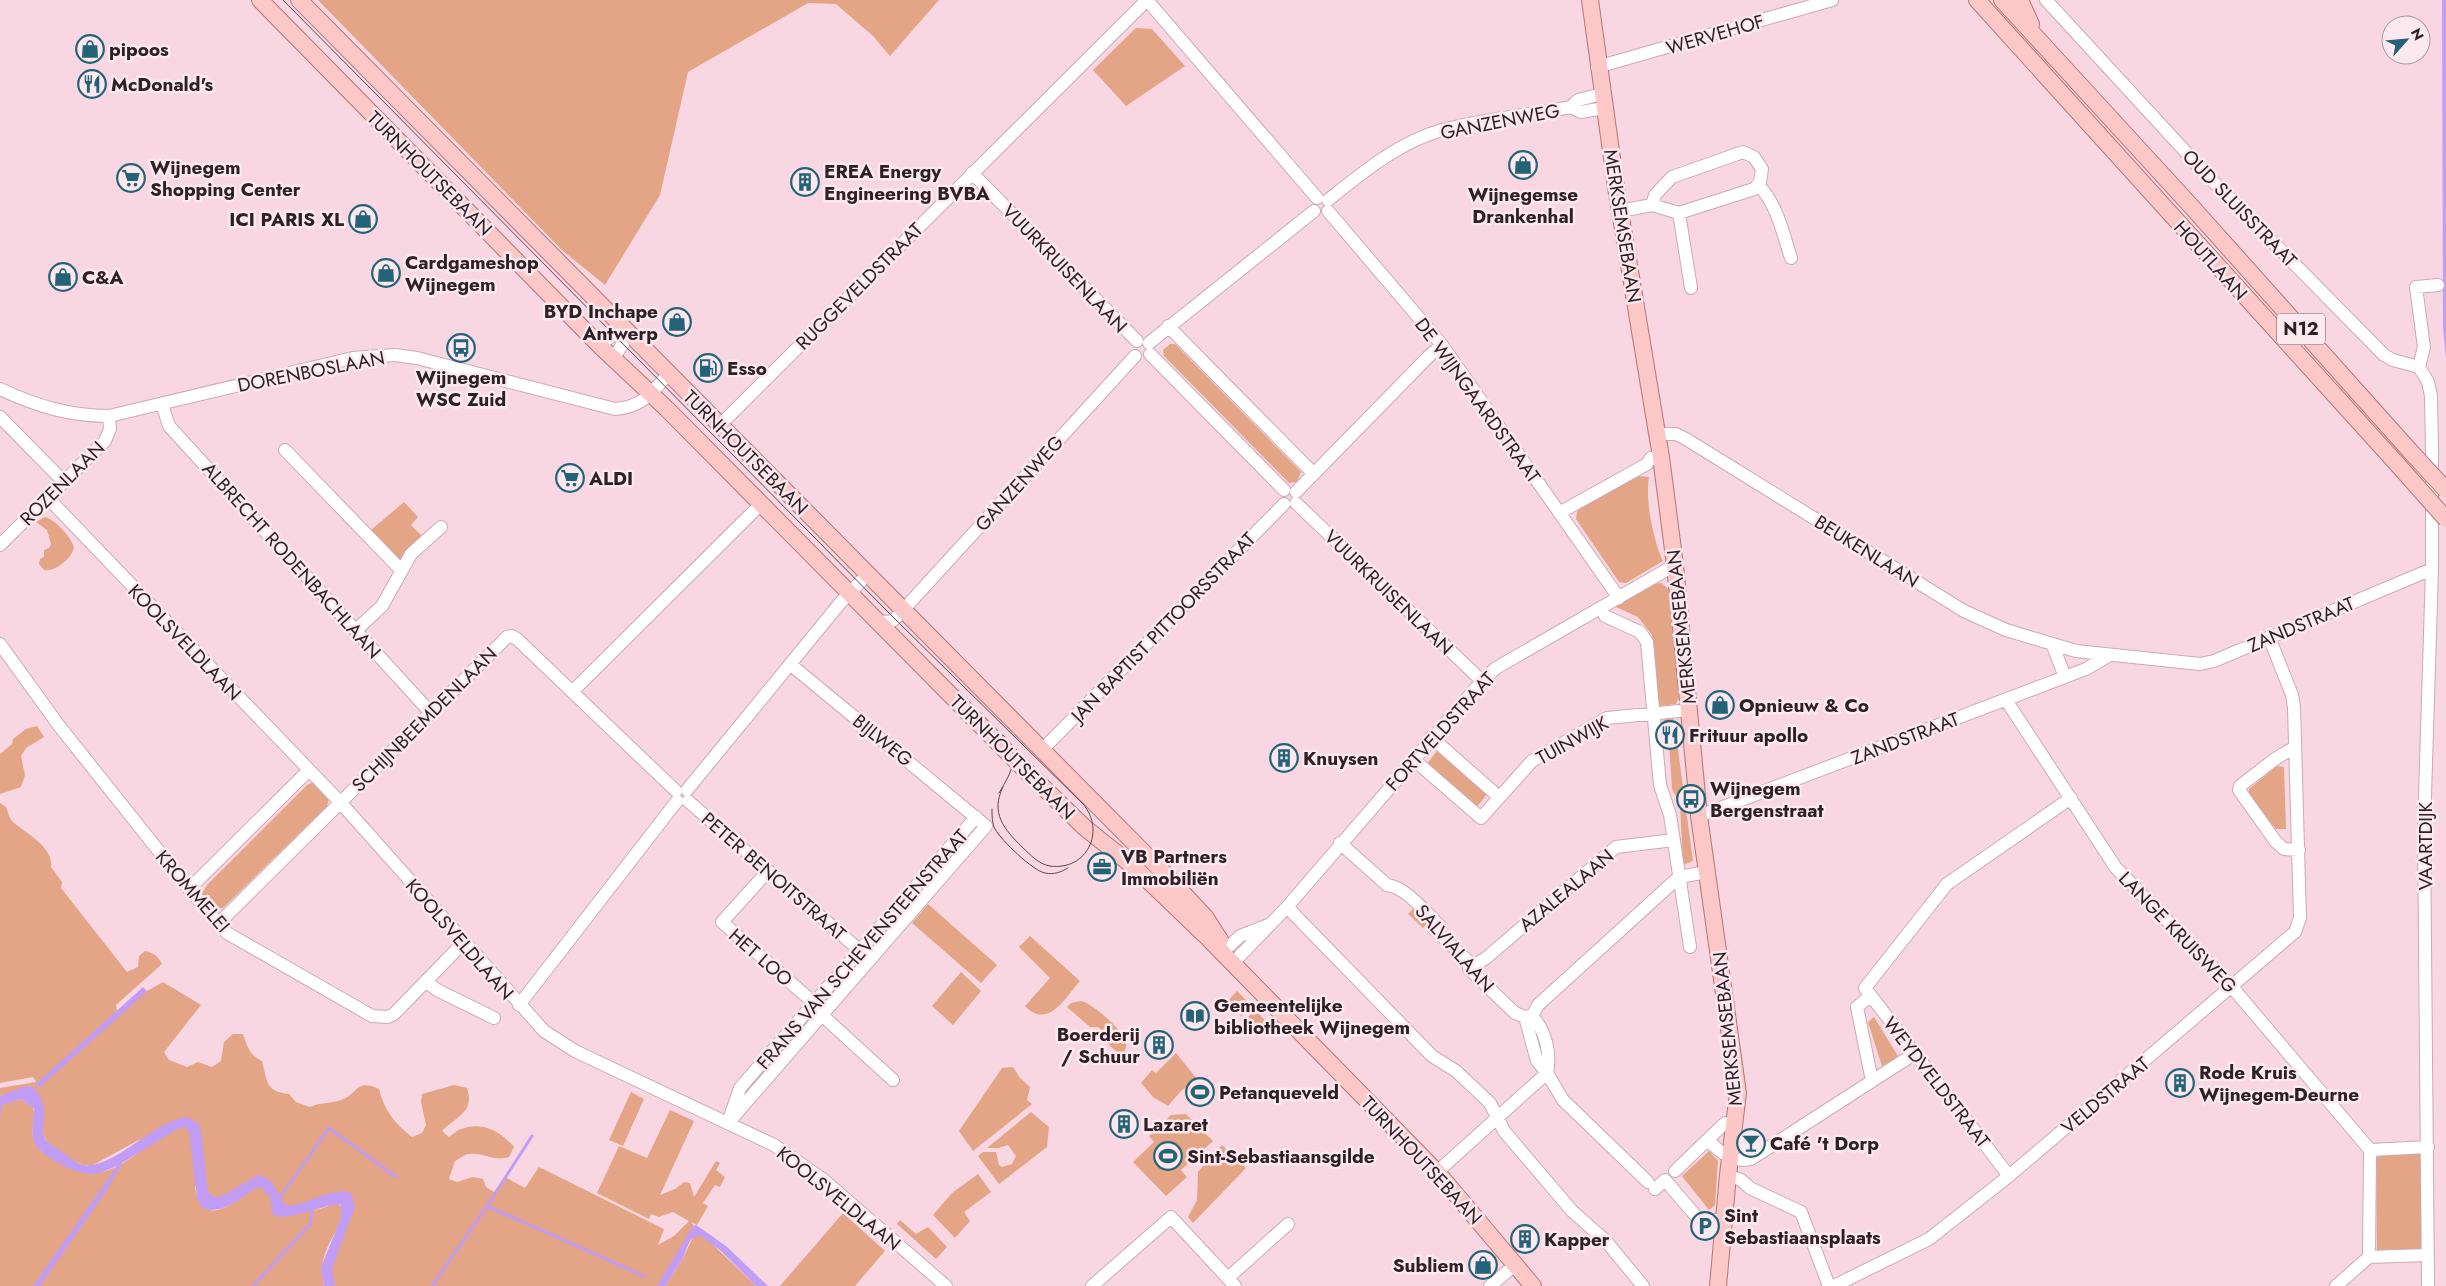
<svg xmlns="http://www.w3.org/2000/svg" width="2446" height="1286" viewBox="0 0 2446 1286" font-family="Jost,sans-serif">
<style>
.green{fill:#e3a586;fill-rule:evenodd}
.water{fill:#c29df5}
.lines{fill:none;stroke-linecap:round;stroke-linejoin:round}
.stream{stroke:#c29df5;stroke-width:3}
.minor-casing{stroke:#caaab6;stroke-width:14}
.major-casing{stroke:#b27676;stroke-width:18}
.minor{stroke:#fff;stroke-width:12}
.major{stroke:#fcc8c7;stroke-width:16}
.tram{stroke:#5a494f;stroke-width:1}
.major-bridge-casing{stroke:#b27676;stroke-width:18;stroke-linecap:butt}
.major-bridge{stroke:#fcc8c7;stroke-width:16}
.labels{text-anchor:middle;stroke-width:5;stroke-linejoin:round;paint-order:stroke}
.shield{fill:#fce8ef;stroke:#6b5d62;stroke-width:1}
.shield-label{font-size:18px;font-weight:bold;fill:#2d2125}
.street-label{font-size:19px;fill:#2d2125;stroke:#fce8ef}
.poi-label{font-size:19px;font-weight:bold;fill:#2d2125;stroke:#fce8ef;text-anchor:start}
</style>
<rect width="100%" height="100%" fill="#f8d7e2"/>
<path class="green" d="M318,0H939L890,56L873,36L836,4L808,3L688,72L660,195L605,285L563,251Z
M1136,28L1152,29L1185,66L1126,106L1093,70Z
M1170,344H1175L1301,472L1297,482L1289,483L1164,356L1163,350Z
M1638,476L1649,477C1645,500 1653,540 1663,561L1626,583L1619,582L1576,519L1577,512L1580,508Z
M404,502L418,517L411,525L423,537L401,561L371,530Z
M45,517C56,520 70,536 74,547C72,559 55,572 44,570L39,564L40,559L44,557V550L49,548L51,544L47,530L36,522Z
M1662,583L1668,589L1679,697L1676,704L1658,706L1652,635L1638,617L1614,606L1650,584Z
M1671,718L1674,720L1693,861L1683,865L1680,804L1672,789L1669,742L1662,738L1659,725L1665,719Z
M37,726L44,737L26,748L21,756L25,775L21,787L0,794V754L12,744L13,739L26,729Z
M1439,748L1488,793L1475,809L1426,765Z
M2277,766L2284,767L2286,829H2276L2249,798V789Z
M313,782L329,799L327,806L223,908L215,909L202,894L207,885L307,785Z
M0,803L6,807C8,811 9,818 12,821C25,833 54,847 51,867L62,882L61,888L127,972L138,967L139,956L145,951C154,953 158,956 162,964L116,1005L118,1016L147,991L163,982L201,1005L164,1052L169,1060L187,1067L198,1062L212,1067L221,1061L224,1042L233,1034H243C247,1046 250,1056 262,1061C267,1081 266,1092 289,1094L296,1102L310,1107C320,1102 330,1104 341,1100C358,1095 355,1078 379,1089C384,1110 395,1124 412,1137L422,1133L426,1125L421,1102L422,1094L454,1085L467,1088C475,1113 456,1116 442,1131L449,1137C470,1118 497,1126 514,1147L509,1157C493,1162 484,1152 469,1154C465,1154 459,1159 455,1161L449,1179L457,1182L473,1177L483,1179L486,1187L494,1192L505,1177L525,1188L539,1167L664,1229L658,1245L674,1236L689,1221L673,1212L659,1217L651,1214L649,1219L597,1193L619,1146L647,1158L670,1110L694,1121L660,1195L675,1189L684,1182L690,1183L694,1197L716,1161L720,1163L716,1170L725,1177L720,1187L715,1185L703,1203L708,1206L697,1225L691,1222L696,1228L694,1236L699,1234L706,1238L756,1286H665L683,1258L693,1237L659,1286H332L331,1274L345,1198L313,1211L338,1203L343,1208C342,1225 330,1238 325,1254C321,1264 322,1275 324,1286H0V1105L21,1099L33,1108C37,1119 28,1133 36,1145C42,1154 52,1158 61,1163C95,1182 111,1172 141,1151L139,1140L93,1165H83L73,1161L50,1146L43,1135V1124L30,1086L0,1096V1088L36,1082L33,1077L0,1083ZM195,1186H205L210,1196L217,1198H241C218,1213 200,1220 195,1186Z
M928,904L997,965L981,983L912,923Z
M1416,906L1430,920L1423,928L1408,914Z
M1030,936L1080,981C1065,998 1048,1030 1025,1006L1050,978L1019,947Z
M961,972L981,991L953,1025L932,1006Z
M1237,991L1253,1007L1241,1016L1228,1001Z
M1081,1001C1092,1003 1124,1031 1126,1042C1127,1048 1124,1053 1122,1057L1103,1039L1102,1030L1098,1027H1090L1067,1007L1071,1003Z
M1255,1010L1268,1023L1259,1032L1254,1030L1245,1020Z
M1874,1017L1898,1056L1882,1066L1868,1022Z
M1176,1053L1197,1079L1181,1091L1168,1106L1153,1097L1141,1083L1152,1070L1156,1073Z
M1013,1067L1020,1078L1030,1087L1027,1100L1032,1104L973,1151L959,1131L1002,1068Z
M1202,1081L1211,1091L1199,1103L1189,1093Z
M631,1092L644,1099L623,1146L609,1140Z
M1031,1112L1049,1127L1047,1147L999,1184L978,1156L983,1152H996L999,1165L1002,1167L1012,1164L1016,1156L1008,1145L998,1148H987Z
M1186,1114L1213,1141L1181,1170L1187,1177L1166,1196L1133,1162L1154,1142L1149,1136L1171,1115Z
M1222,1145L1246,1168L1193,1223L1188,1217L1197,1200L1198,1172Z
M1709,1151L1718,1161L1715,1205L1709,1210L1682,1176Z
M2385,1154H2421V1249L2377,1250L2376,1158Z
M978,1174L991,1192L964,1212L970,1221L955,1238L933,1215L952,1193Z
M843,1213L885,1251L855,1286H780Z
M900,1220L916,1234L928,1227L947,1247L936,1259L897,1224Z"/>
<path class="water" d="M2442,0H2446V359L2443,327Z
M143,987L147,991L143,995L39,1088L36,1084Z
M26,1086L33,1087C55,1111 36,1126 46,1140C51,1146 59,1149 65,1154C71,1158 77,1164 84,1165C114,1169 156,1119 188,1117L199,1124L201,1131L208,1192L214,1197L224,1195L258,1175L270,1180L286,1206C306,1206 333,1186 351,1193L355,1207L332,1268L335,1286H324L321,1267L341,1218V1205C331,1202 296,1218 278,1217L272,1213L270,1197L260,1187L256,1188C240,1198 224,1214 203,1209L197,1198L189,1131L184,1127L176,1130L122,1163L109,1187L40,1286H33L117,1166C109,1169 101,1174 92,1174C77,1175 41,1156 35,1144C30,1132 34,1121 34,1109L21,1099L2,1105L0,1119V1096Z
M696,1225L726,1246L768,1286H756L720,1250L699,1235L690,1240L683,1258L665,1286H657L693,1226Z"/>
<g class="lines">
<path class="stream" d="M278,1200L329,1128L396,1177
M487,1206L532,1136
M253,1286L310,1224L313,1209
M432,1286L487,1206L644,1276"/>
<defs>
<path id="minor" d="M1147,0L1317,198
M2046,0L2206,174L2384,355L2393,360L2419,367L2428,382L2431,396L2432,451V569L2424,828L2428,1286
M1597,67L1832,0
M1571,107L1578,100L1602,94
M972,173L1137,341
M1758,185C1777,203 1783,234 1791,258
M1328,200C1362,173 1399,142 1442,130C1484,119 1529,115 1571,107L1581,112L1604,108
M1328,211L1442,345L1619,598
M1620,211L1652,205L1679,213L1754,189L1760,182L1762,169L1754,157L1743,152L1672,177L1655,195L1652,205
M1679,213L1691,288
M1168,326L1314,474
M1149,343L1314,211
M600,346L611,336L626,329L623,344L613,358
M1150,354L1284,490
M2419,367L2424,347L2416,287L2438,285
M0,389C36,406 70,416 109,416L353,358L395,355L417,358L615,409C643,407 650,393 669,374
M162,404L169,426L430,712
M0,417L64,482
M720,425L1147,0
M1658,434H1676L1686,439L1964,611L2006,630L2076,651L2200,664L2214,661L2432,569
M285,450L402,571
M1296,492L1430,355L1442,345
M48,498L340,802L544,1031L575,1051L774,1145L825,1181L946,1286
M1296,503L1482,681
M1559,513L1647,464L1651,458L1661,457
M0,545L105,441L110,429L109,416
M1605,616L1640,632L1647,642L1660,785L1670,815L1690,947
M877,621L890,622L895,619L1135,356
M356,630L382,606L411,554L441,527
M0,644L60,727L189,889L227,933L372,1016L388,1017L394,1014L463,943
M2053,646L2065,677
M572,692L761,504
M2006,700L2116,868L2232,987L2370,1150L2369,1257
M1431,737L1499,797
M2295,747L2275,759L2240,786L2239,790L2276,842L2284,849L2299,850
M1042,750L1284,504
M1413,759L1481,818L1532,761L1607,718L1690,710
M687,790L841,602L867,575
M688,801L865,955
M1699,816L2086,669L2108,656
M1340,843L1387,885C1406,887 1425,912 1439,925L1434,929L1468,961L1469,969L1515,1013L1525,1017
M768,871L722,922L814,1003L823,1016L893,1080
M189,889L309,770
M1287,907L1432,1056L1456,1071L1490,1103L1504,1131L1572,1211L1606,1241L1643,1286
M218,924L507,637L512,636L517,639L676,791
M1223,952L1240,936L1268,925
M1233,963L1287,907L1482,681L1496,668L1675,565
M1469,969L1486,958L1616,847L1674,840
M426,981L437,990L494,1018
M1870,996L1857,1007L1872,1081
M519,1005L677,801
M1532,1016L1538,1005L1679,877L1707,872
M730,1117L740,1088L976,817
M729,1122L986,826L790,664
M1708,1140C1719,1152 1734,1163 1751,1159L1914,1054
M2370,1150L2428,1147
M1675,1171L1725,1123
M1437,1172L1547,1073C1551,1054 1546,1031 1532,1016L1525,1017L1537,1061L1547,1073L1563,1100L1648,1182
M1728,1175L1741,1180L1750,1188L1801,1212L1829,1286
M2009,1176L1865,988L1947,884L2071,798
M1655,1189L1665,1180L1701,1222L1724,1219
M1228,1278L1288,1224
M1092,1286L1171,1217L1235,1286
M1490,1286L1515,1265
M1834,1286L1929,1239L2009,1176L2295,932L2300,918L2294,707L2292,695L2269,637
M2336,1286L2369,1257L2427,1255"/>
<path id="major" d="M260,0L600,346L667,409L1014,759L1084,827L1134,867L1207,937L1437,1172L1533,1286
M299,0L1166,875L1206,918L1220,940
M1590,0L1616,187L1661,457L1675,565L1699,816L1738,1093L1728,1175L1718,1286
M1977,0L2398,465
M2002,0L2191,206L2411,452
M2020,0L2031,24"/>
</defs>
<use href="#minor" class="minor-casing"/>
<use href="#major" class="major-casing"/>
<use href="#minor" class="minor"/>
<use href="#major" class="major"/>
<path class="tram" d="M283,0L895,619L1083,804C1106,831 1087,871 1050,866C1038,864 1031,855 1022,847C1004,829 990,813 1003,787
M999,793C1011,773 1022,755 1003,735
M992,809C992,816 992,823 995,829C1001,840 1033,871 1045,873C1054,875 1061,872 1068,868"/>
<defs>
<path id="major-bridge" d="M2411,452L2446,490
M2398,465L2446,519"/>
</defs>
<use href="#major-bridge" class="major-bridge-casing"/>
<use href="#major-bridge" class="major-bridge"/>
</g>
<defs>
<symbol id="shop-ring" viewBox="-11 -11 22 22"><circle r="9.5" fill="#fce8ef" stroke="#236277" stroke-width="1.5"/><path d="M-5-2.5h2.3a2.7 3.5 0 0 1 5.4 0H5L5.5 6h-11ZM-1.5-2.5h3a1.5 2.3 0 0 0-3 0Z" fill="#236277"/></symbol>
<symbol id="restaurant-ring" viewBox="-11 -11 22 22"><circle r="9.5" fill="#fce8ef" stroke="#236277" stroke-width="1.5"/><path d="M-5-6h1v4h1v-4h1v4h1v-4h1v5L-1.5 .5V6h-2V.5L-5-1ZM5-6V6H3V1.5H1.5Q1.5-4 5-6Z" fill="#236277"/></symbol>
<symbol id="supermarket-ring" viewBox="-11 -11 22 22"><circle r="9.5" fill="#fce8ef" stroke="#236277" stroke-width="1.5"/><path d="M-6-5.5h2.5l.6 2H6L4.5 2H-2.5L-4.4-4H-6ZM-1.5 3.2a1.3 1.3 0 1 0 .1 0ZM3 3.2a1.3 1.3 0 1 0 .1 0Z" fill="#236277"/></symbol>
<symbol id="building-ring" viewBox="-11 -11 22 22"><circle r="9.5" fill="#fce8ef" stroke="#236277" stroke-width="1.5"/><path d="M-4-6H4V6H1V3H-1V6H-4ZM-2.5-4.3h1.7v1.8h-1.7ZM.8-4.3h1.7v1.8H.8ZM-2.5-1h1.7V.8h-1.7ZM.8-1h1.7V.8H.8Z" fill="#236277"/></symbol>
<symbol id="bus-ring" viewBox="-11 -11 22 22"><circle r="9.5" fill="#fce8ef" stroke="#236277" stroke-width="1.5"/><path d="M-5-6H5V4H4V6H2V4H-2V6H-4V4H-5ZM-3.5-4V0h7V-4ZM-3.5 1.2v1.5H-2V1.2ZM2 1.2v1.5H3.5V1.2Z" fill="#236277"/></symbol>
<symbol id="fuel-ring" viewBox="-11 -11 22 22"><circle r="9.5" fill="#fce8ef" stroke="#236277" stroke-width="1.5"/><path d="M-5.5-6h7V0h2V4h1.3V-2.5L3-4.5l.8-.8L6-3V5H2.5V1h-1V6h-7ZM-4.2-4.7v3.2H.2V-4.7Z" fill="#236277"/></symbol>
<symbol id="office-ring" viewBox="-11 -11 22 22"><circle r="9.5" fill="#fce8ef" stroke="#236277" stroke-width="1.5"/><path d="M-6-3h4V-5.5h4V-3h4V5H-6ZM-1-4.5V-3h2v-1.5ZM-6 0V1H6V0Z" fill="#236277"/></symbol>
<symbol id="library-ring" viewBox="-11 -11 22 22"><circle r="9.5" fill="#fce8ef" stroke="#236277" stroke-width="1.5"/><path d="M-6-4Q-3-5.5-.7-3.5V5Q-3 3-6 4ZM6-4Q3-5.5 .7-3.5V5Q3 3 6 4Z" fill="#236277"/></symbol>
<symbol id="stadium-ring" viewBox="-11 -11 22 22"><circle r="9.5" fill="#fce8ef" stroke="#236277" stroke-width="1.5"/><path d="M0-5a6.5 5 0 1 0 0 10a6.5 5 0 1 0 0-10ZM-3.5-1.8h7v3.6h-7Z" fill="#236277"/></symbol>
<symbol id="bar-ring" viewBox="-11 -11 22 22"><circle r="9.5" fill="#fce8ef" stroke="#236277" stroke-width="1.5"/><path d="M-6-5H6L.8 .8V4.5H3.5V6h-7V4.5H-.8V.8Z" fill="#236277"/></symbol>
<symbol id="parking-ring" viewBox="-11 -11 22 22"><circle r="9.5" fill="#fce8ef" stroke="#236277" stroke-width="1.5"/><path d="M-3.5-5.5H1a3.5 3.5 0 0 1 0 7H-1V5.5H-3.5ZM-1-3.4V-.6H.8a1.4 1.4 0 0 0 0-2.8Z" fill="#236277"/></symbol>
</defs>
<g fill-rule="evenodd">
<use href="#shop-ring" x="74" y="33" width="32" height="32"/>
<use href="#restaurant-ring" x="76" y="68" width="32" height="32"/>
<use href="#shop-ring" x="1507" y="149" width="32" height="32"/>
<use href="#supermarket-ring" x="115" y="162" width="32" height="32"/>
<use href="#building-ring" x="789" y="166" width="32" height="32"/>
<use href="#shop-ring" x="347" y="203" width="32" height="32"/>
<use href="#shop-ring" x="370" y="257" width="32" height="32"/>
<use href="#shop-ring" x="47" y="261" width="32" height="32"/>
<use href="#shop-ring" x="661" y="306" width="32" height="32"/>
<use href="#bus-ring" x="445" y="332" width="32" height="32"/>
<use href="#fuel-ring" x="692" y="352" width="32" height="32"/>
<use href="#supermarket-ring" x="554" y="462" width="32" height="32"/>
<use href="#shop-ring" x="1704" y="689" width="32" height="32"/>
<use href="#restaurant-ring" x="1654" y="719" width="32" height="32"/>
<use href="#building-ring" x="1268" y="742" width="32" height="32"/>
<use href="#bus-ring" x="1675" y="783" width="32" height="32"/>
<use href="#office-ring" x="1086" y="851" width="32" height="32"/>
<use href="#library-ring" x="1179" y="1000" width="32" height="32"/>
<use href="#building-ring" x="1143" y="1029" width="32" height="32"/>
<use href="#building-ring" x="2164" y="1067" width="32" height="32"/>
<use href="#stadium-ring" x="1184" y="1076" width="32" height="32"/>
<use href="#building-ring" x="1108" y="1108" width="32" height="32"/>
<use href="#bar-ring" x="1735" y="1127" width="32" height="32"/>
<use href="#stadium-ring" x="1152" y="1140" width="32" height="32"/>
<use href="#parking-ring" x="1689" y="1210" width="32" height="32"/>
<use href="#building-ring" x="1509" y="1223" width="32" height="32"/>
<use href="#shop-ring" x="1467" y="1249" width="32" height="32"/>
</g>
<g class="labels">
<rect class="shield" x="2277" y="313.5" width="48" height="31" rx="4"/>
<g class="shield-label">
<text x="2301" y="335">N12</text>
</g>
<g class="street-label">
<text transform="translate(1715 34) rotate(-16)" y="7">WERVEHOF</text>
<text transform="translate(1500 121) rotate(-11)" y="7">GANZENWEG</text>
<text transform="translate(430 173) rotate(45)" y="7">TURNHOUTSEBAAN</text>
<text transform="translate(2240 208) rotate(46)" y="7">OUD SLUISSTRAAT</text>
<text transform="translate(1623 226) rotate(81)" y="7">MERKSEMSEBAAN</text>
<text transform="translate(2211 260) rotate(48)" y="7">HOUTLAAN</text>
<text transform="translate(1065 268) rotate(46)" y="7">VUURKRUISENLAAN</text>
<text transform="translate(859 286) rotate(-45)" y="7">RUGGEVELDSTRAAT</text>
<text transform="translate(311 371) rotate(-11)" y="7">DORENBOSLAAN</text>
<text transform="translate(1478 400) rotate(54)" y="7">DE WIJNGAARDSTRAAT</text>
<text transform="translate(746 452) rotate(45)" y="7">TURNHOUTSEBAAN</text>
<text transform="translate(62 483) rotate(-45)" y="7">ROZENLAAN</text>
<text transform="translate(1019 483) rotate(-48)" y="7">GANZENWEG</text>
<text transform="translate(1867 551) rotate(32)" y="7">BEUKENLAAN</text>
<text transform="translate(292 560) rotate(48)" y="7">ALBRECHT RODENBACHLAAN</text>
<text transform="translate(1389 592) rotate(44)" y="7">VUURKRUISENLAAN</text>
<text transform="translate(2301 624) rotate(-23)" y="7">ZANDSTRAAT</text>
<text transform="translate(1163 627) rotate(-46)" y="7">JAN BAPTIST PITTOORSSTRAAT</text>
<text transform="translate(1681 627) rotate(-96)" y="7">MERKSEMSEBAAN</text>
<text transform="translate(185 642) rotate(46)" y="7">KOOLSVELDLAAN</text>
<text transform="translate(424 719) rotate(-45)" y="7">SCHIJNBEEMDENLAAN</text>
<text transform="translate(1440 731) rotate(-48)" y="7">FORTVELDSTRAAT</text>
<text transform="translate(1905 738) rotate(-21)" y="7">ZANDSTRAAT</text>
<text transform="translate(883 740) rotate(39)" y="7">BIJLWEG</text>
<text transform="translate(1572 740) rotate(-29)" y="7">TUINWIJK</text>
<text transform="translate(1013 757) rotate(45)" y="7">TURNHOUTSEBAAN</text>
<text transform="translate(2425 846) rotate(-90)" y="7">VAARTDIJK</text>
<text transform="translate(774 876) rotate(41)" y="7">PETER BENOITSTRAAT</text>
<text transform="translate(1566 890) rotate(-40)" y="7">AZALEALAAN</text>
<text transform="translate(193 891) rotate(49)" y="7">KROMMELEI</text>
<text transform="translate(2178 932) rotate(46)" y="7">LANGE KRUISWEG</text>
<text transform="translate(460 939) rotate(49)" y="7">KOOLSVELDLAAN</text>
<text transform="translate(1455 948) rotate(49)" y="7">SALVIALAAN</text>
<text transform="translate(862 949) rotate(-49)" y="7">FRANS VAN SCHEVENSTEENSTRAAT</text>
<text transform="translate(761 957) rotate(41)" y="7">HET LOO</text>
<text transform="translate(1727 1029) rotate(-96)" y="7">MERKSEMSEBAAN</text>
<text transform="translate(1937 1082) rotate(52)" y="7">WEYDVELDSTRAAT</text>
<text transform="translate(2105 1095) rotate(-40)" y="7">VELDSTRAAT</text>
<text transform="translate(1422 1160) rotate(47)" y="7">TURNHOUTSEBAAN</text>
<text transform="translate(839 1198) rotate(39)" y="7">KOOLSVELDLAAN</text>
</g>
<g class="poi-label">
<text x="109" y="56">pipoos</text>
<text x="111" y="91">McDonald's</text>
<text x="150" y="174">Wijnegem<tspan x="150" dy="22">Shopping Center</tspan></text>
<text x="824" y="178">EREA Energy<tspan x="824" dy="22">Engineering BVBA</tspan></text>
<text x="1523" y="201" text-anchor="middle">Wijnegemse<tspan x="1523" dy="22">Drankenhal</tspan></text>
<text x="344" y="226" text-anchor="end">ICI PARIS XL</text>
<text x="405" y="269">Cardgameshop<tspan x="405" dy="22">Wijnegem</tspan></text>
<text x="82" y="284">C&amp;A</text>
<text x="658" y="318" text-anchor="end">BYD Inchape<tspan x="658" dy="22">Antwerp</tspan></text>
<text x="727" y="375">Esso</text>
<text x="461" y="384" text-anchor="middle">Wijnegem<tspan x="461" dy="22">WSC Zuid</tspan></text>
<text x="589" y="485">ALDI</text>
<text x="1739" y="712">Opnieuw &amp; Co</text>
<text x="1689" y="742">Frituur apollo</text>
<text x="1303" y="765">Knuysen</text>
<text x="1710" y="795">Wijnegem<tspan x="1710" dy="22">Bergenstraat</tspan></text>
<text x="1121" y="863">VB Partners<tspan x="1121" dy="22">Immobiliën</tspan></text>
<text x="1214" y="1012">Gemeentelijke<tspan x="1214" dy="22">bibliotheek Wijnegem</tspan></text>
<text x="1140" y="1041" text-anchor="end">Boerderij<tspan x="1140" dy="22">/ Schuur</tspan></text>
<text x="2199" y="1079">Rode Kruis<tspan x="2199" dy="22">Wijnegem-Deurne</tspan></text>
<text x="1219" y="1099">Petanqueveld</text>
<text x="1143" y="1131">Lazaret</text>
<text x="1770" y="1150">Café 't Dorp</text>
<text x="1187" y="1163">Sint-Sebastiaansgilde</text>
<text x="1724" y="1222">Sint<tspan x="1724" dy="22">Sebastiaansplaats</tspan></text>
<text x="1544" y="1246">Kapper</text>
<text x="1464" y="1272" text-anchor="end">Subliem</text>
</g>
</g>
<g transform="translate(2406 40) rotate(63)"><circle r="24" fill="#fce8ef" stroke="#a9989e"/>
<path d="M0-4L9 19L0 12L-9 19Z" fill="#236277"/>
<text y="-8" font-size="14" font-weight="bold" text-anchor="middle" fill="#2d2125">N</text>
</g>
</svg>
